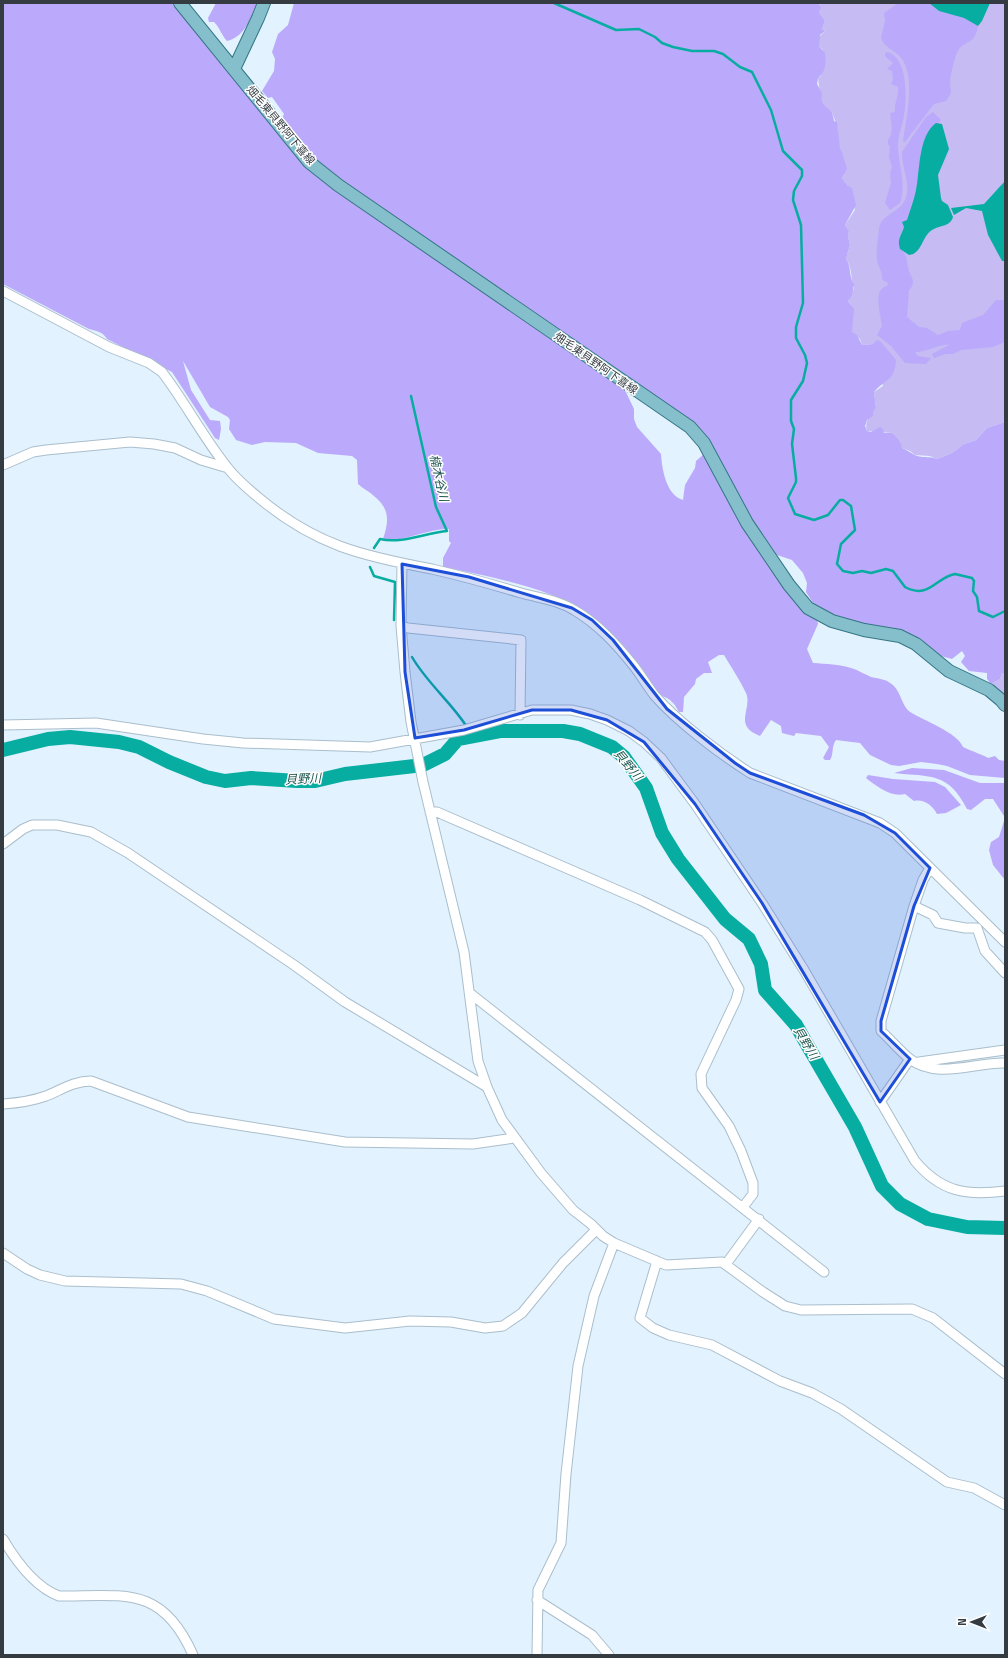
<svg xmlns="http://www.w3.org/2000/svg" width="1008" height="1658" viewBox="0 0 1008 1658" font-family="'Titillium Web','Noto Sans JP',sans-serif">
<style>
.green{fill:#c6bbf3}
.forest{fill:#bba9fb}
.water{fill:#08ada1}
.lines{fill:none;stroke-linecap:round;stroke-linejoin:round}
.stream{stroke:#08ada1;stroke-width:2.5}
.river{stroke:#08ada1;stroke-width:14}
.minor-casing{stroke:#aabecc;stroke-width:11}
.major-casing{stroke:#337684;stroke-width:14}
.minor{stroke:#fff;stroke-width:9}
.major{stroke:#85bfcb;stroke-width:12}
.marked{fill:#1d4ed8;fill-opacity:0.2;stroke:#1d4ed8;stroke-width:3;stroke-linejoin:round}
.labels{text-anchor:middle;stroke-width:3;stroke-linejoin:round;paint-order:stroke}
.street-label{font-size:11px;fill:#343c42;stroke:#fff}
.water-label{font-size:12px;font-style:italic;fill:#1b544e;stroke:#fff}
</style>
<rect width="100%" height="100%" fill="#e2f2fe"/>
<path class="green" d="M818,3H1005V422L987,428L976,440L964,444L952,453L937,459L930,456L915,455L910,451L902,448L892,433L867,431C864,422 870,415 876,408L874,392L883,386L873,344L862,345L860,339L852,332C851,321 857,310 848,301L854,288C850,278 853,268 846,259L850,245L848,236L849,231L845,225L855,210L848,186L842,178C848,169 843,157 840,148C837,141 839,133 837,126C836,121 833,117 832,112L824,107L821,100L818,78L821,76L823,50L819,46L818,38L825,31L822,29L825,21L819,12L820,5Z
M1002,673H1005V695L991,684L1000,679Z"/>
<path class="forest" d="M3,3H174L305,164L320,179L356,201L623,386L634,409V419L637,427L661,454C662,469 666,495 683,500L685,485L695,468L696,461L704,454L817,618L818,624L807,649L813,663C826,664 839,664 851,668C858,670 864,674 871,677C880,679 887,679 894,686C901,693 902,706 910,712C923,720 958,733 963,747C969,750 986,756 988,758L995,756L999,760L1005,761V778L970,775L947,766L937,764L921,762L899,766L891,765L870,755L860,743L836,740C831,747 834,754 830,760H825L823,758L829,747L821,736L796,733L794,736L782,733L781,726L771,720L760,736C732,725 753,709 746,693C740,680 731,667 724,655H719L708,662L712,673H704L696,679L695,684L684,697L683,712H679C677,709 675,704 672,702C668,697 661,697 657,692C636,668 622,641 597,620C563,590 488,576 443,567V558L451,543L449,541V529C427,528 405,543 383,539C389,521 390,509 374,496C369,491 363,489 358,484L357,460L352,456L318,453L296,443L265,442L252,445L236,440L229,429L230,420L228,417L210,407L183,361L191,390L210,420L220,421L221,429L219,440L215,438L172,372L107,339C103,332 97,331 89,329L3,284Z
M216,3H259C252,16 244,38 227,41C222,36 220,28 214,22H209L208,18Z
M294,3H818L821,7L819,12L825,21L822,29L825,31L820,35L819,46L825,53C826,63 826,72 818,78L817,84L822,93C820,104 824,105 832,112L834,121L837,122L840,148L842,152L847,169L842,178L848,186L852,188L856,205L845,225L849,231L848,236L850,245L846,259C852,267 848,276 854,284L852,295L848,301L854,309L852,332L857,335L862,345L873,344L877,340L880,341L896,360C895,381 885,379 874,392L876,408L873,412V416L867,420L865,426L867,431L871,432L880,427L882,428L884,433H892C897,438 901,441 902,448C907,450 912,454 917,456C924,458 930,456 937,459L952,453L964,444L976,440L987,428L1005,422V673H1002L1000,679L991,684L987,679V673L969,671L961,662L965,656L962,651L952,659L937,655L921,639L906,632L841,619L822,610L813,603L806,592L807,583L803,573L792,560L777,555L742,504L715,450L705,436L681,415L357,190L325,171L295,139L282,119L284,114L272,97L268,98L262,91L274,71L275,59L272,52L278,34L288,25Z
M898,3H929L939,11L964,18L978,26C975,44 967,40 959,49C955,54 950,77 950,83C950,87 951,89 951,93L946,101L934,104L905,142L903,141C906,119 916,79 902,59C896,50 885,49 881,38L885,21L884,13Z
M886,52C908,55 907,98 904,115C903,125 898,135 898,145C898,164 907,184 900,203L890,210L885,203L891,183L890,173L892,167L889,157L890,146L888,144V140C894,133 891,122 890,113L895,112C894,103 899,96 898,87L891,84L893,80L892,71L887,69L893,63L885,56Z
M933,112L941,120L925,139L922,150L916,190L907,220L902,222L904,227L899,237L903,252L905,254C907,258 907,262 908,267C909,276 918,281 909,290L907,317L919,327L927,328L938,335L948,331L960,330L962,323L983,315L996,300H1005V342L993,347L961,350L953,354H946L934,358L932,354L949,345C942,343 927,352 915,352L918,356L931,358L926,364L905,363L891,346L877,335L882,326C881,318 874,293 883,288C884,286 887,286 888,285L887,282L882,280C883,273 878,266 877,260C876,251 878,238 879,229C881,214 899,213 905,200C912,185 901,167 902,152L926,117Z
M912,768L944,770L980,783H1005V880L993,865L989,850L991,842L999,837L1004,821V816L993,799H985L971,810L967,809C948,772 931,777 894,773Z
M868,775L893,779L935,782L945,787L961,805L946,813L937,814C932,805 924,799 914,801L905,794C892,798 876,786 866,778Z"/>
<path class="water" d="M929,3H990L982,21L978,26L964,18L939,11Z
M936,123L942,124L949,149L938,175L941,198L942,201L948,205L953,217C950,227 940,225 932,230C922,236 922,254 909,255L900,249C897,239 901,236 904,227L902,222L907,220C910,210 914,200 916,190C920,171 918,136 936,123Z
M1005,181V261H1002L988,235L982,211L966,208L954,215L951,208L984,204Z"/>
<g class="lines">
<path class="stream" d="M554,3L616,30L639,29L655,37L662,43L673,47L692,51H714L723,54L740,67L752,72L771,110L783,151L802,170V176L794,191L793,200L801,225L803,303L796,327V338L805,355L807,363L803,381L791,400V421L794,429L792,444L796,478V482L788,498L795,514L814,520L828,515L840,500H843L851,506L855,530L841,544L837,564L843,571L853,573L862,571L871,573L886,569L893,571L905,587C929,600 936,577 955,574L972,578L974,581L973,591L977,597L979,611L993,617L1005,611
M374,548L380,539C402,544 425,533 447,531L436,507L411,396
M370,567L374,576L395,582L394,620
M412,657C427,683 451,702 467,727
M3,748L5,749"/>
<path class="river" d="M3,750L48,739L70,737L119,742L139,747L169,762L206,777L225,781L251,778L297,781H315L345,774L423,765L445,754L458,739L500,731H563L580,734L612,747L624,757L646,788L662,833L678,859L725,919L749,939L761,964L765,990L796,1025L805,1041L855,1127L882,1186L900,1204L928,1219L967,1227L1005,1228"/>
<defs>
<path id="minor" d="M3,291L109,347L149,363L162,372C185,402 203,437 227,467C236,479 248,489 259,498C315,545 362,556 432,569C462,576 491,584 521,593C539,598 558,600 574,610C598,624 616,644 633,665C641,675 647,686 655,696C679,723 719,753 750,773L880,823L895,833L1005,942
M3,465L33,452L46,450L130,442L154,444L175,448L201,460L228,468
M402,564L401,626L405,672L411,722L423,782L464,952L478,1061L487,1087L502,1120L541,1173L573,1210L591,1224L603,1236L614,1243L666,1265L722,1262L763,1292L785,1306L801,1310L912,1309L933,1318L1005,1374
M401,626L408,628L521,640L520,715
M3,725L96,723L203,739L243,743L370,747L464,730L532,710H571L590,714L607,720L629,731L644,742L661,758L695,804L762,903L804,970L915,1161C941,1192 966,1196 1005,1191
M430,812H437L640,900L705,932L712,940L739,989L736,1000L701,1074L702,1088L729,1126L741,1151L753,1183V1194L743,1207
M3,844L23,829L32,825H57L91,832L128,853L294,965L345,1002L487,1087
M930,868L923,880L914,906L881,1021V1031C891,1040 900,1051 910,1059C937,1080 975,1062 1005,1063
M914,906L933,915L938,923L965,928H977L985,951L1005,973
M471,994L824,1272
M919,1062L1005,1050
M880,1102L910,1059
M3,1104C18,1103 32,1101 46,1096C61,1090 74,1081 91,1081L188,1117L345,1142L473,1144L514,1138
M3,1253L27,1269L40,1275L65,1281L181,1284L207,1291L274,1319L345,1328L410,1321L451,1322L485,1328L503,1326L522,1313L563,1263L596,1230
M657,1261L640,1318L653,1328L669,1335L712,1345L780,1381L812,1393L841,1409L947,1482L974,1488L1005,1505
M726,1264L759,1219
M3,1539C16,1561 35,1587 59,1596C125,1596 162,1585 193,1655
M537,1600L592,1635L609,1655
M537,1655L538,1590L561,1543L566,1474L578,1366L594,1296L614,1243"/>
<path id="major" d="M180,3L309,162L338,185L690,427L704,443L747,523L789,585L808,608L832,621L864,630L900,636L916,644L949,671L989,690L1001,700L1005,705
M234,69L258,18L264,3"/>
</defs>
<use href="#minor" class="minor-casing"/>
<use href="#major" class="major-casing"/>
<use href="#minor" class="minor"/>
<use href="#major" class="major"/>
</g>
<path class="marked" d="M402,564L469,577L572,608L592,620L613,640L667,709L735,763L750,773L864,815L895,833L930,868L914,906L881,1021V1031L910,1059L880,1102L762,903L695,804L644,742L607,720L571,710H532L464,730L415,738L405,672Z"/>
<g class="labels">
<g class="street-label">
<text transform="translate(281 125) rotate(50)" y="4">畑毛東貝野阿下喜線</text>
<text transform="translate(596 363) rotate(35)" y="4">畑毛東貝野阿下喜線</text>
</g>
<g class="water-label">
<text transform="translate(439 478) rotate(77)" y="4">楠木谷川</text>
<text transform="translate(628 765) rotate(50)" y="4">貝野川</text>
<text transform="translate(303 779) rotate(-3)" y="4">貝野川</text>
<text transform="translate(806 1043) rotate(59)" y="4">貝野川</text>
</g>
</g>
<rect width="1008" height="1658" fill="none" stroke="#343c42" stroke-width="8"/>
<g transform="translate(972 1622) rotate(270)" stroke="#ffffff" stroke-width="3" paint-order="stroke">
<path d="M0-3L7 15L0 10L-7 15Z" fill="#343c42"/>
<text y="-6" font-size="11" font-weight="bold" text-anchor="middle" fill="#343c42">N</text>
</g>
</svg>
